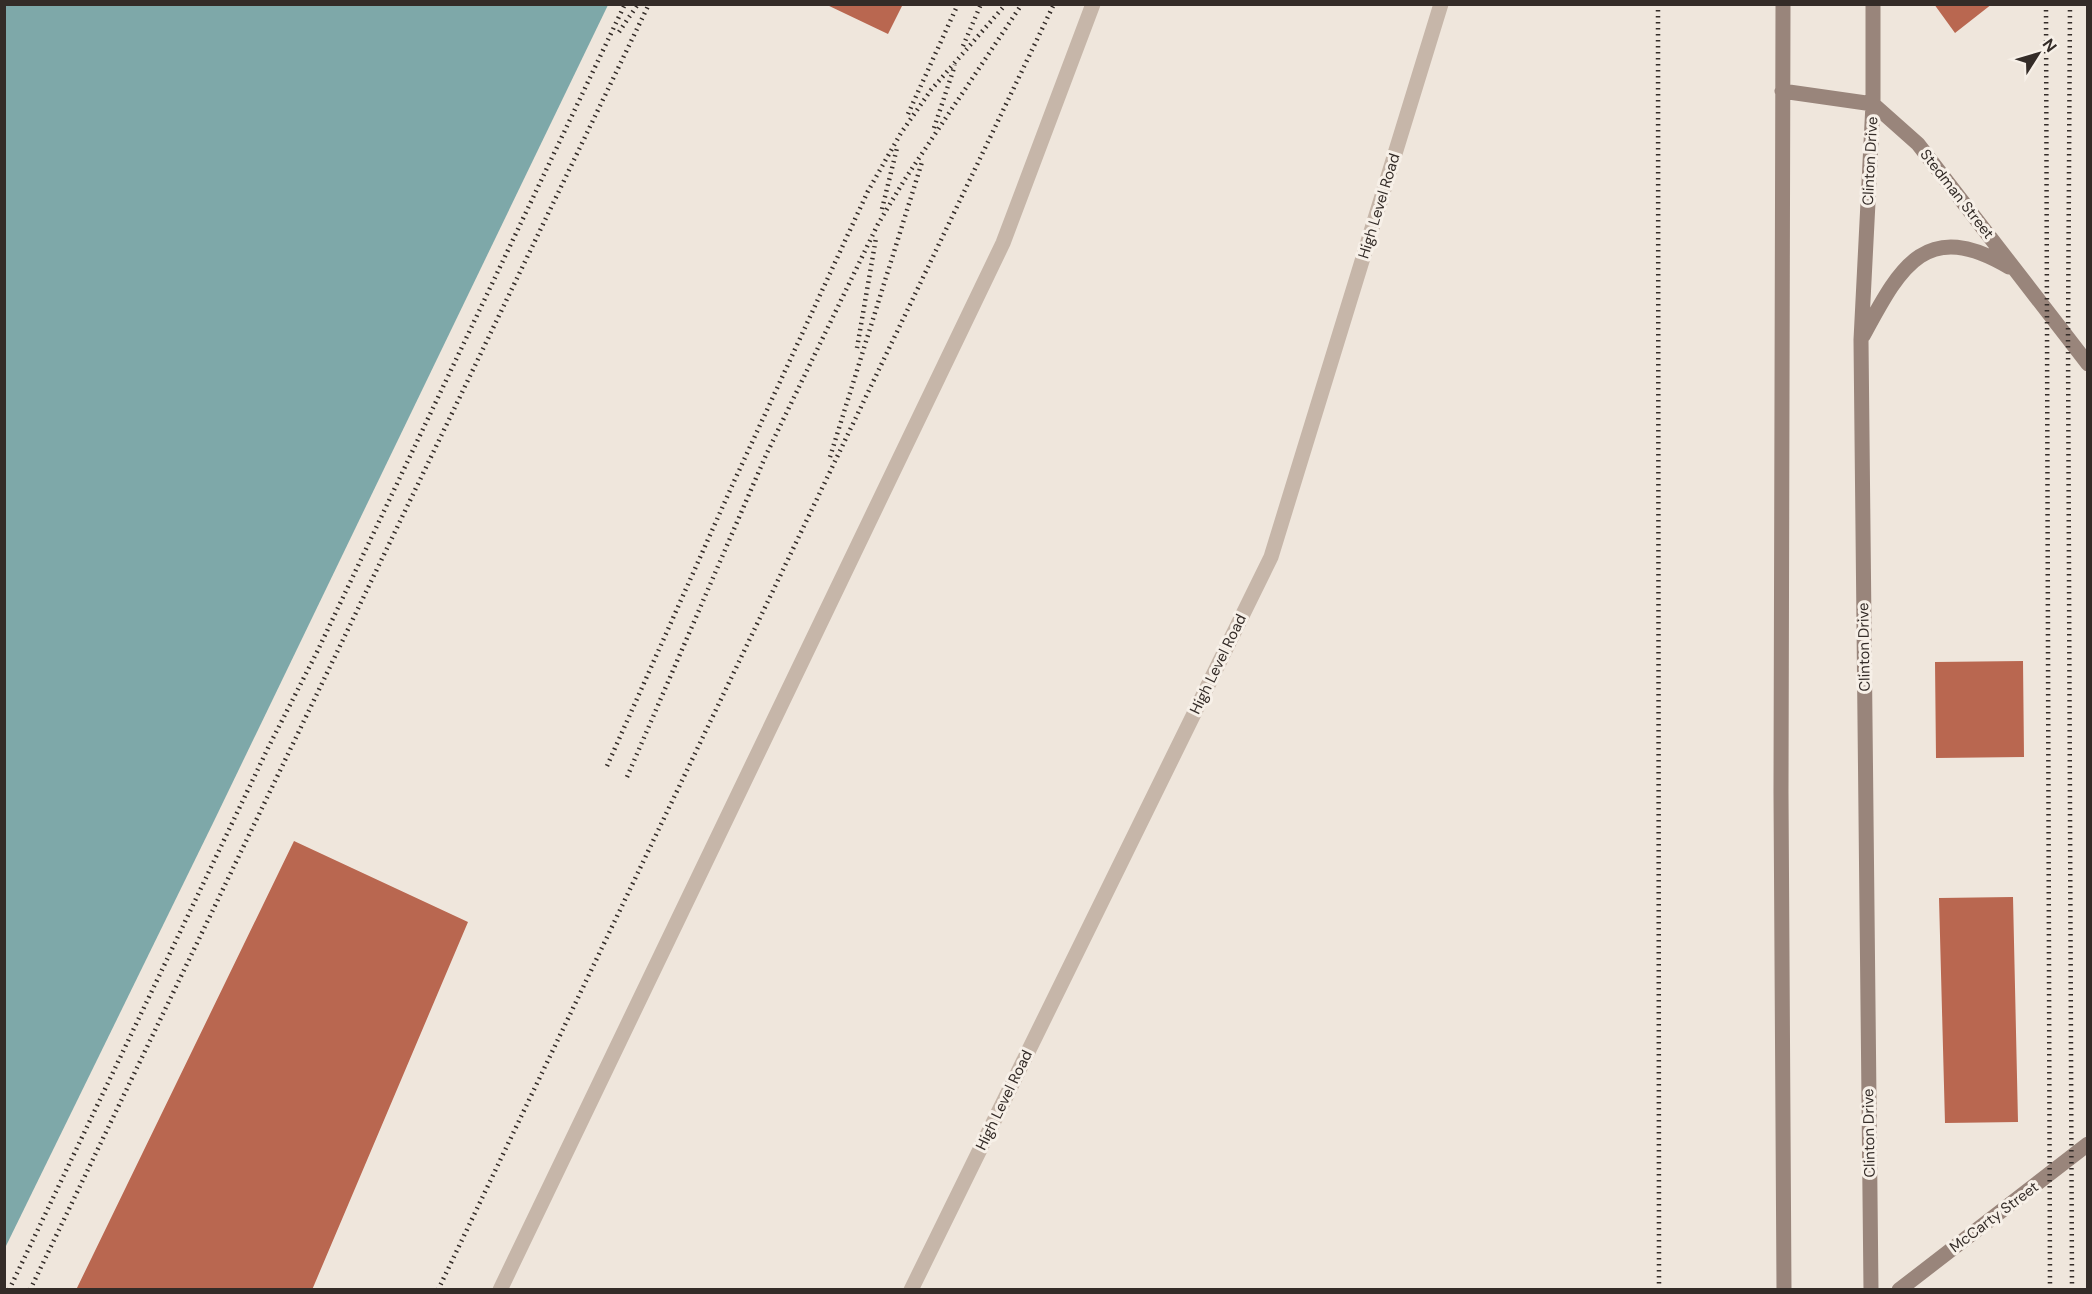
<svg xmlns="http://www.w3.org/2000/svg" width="2092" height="1294" viewBox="0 0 2092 1294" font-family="'DM Sans',sans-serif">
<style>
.water{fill:#7ea8a9}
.building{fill:#b96750}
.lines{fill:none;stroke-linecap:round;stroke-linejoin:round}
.lane{stroke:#c6b6a9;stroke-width:15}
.secondary{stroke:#99857b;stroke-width:15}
.rail{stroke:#342c28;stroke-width:4.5;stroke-dasharray:1.5 4.5;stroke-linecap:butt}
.labels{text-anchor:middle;stroke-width:6;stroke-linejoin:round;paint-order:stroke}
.street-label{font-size:15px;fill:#342c28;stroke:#f7f0e8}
</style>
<rect width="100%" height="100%" fill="#efe6dc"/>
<path class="water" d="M5,4L608,5L214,821L5,1248Z"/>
<path class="building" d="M825,4H903L888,34Z
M1934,4H1992L1955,33Z
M2023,661L2024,757L1936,758L1935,662Z
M294,841L468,922L312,1290H76Z
M2013,897L2018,1122L1945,1123L1939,898Z"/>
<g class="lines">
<path class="lane" d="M500,1290L1003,243L1093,4
M911,1290L1271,557L1441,4"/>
<path class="secondary" d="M1783,4L1781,792L1784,1290
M1782,91L1873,104L1918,144L2088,364
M1863,336C1900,268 1925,217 2009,267
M1871,1290L1861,340L1873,104V4
M1899,1290L2088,1144"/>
<path class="rail" d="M1658,4L1659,1290
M2046,4L2050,1290
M2070,4L2068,339L2072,1290
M619,32L638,4
M963,46L981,4
M908,114L958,4
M934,128L955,65
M882,209L897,148
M857,348L876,238
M830,457L922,162
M607,766L731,488L868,191L901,133L931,90L1006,4
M627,777L766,455L878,224L905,179L1022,4
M9,1290L268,748L317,652L625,4
M30,1290L649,4
M438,1290L1054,4"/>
</g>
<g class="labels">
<g class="street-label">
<text transform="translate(1870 161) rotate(-87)" y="5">Clinton Drive</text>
<text transform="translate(1957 194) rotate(52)" y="5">Stedman Street</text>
<text transform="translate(1379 206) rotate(-73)" y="5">High Level Road</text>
<text transform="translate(1864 647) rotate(-91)" y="5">Clinton Drive</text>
<text transform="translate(1218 664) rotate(-64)" y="5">High Level Road</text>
<text transform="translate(1004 1100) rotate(-64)" y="5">High Level Road</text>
<text transform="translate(1869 1133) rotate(-91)" y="5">Clinton Drive</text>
<text transform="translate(1994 1217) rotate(-37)" y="5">McCarty Street</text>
</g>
</g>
<rect width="2092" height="1294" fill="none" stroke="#342c28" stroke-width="12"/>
<g transform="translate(2038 54) rotate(53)" stroke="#f7f0e8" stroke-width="4.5" paint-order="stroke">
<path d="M0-4.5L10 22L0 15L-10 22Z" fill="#342c28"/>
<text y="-9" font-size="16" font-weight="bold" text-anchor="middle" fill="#342c28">N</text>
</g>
</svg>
